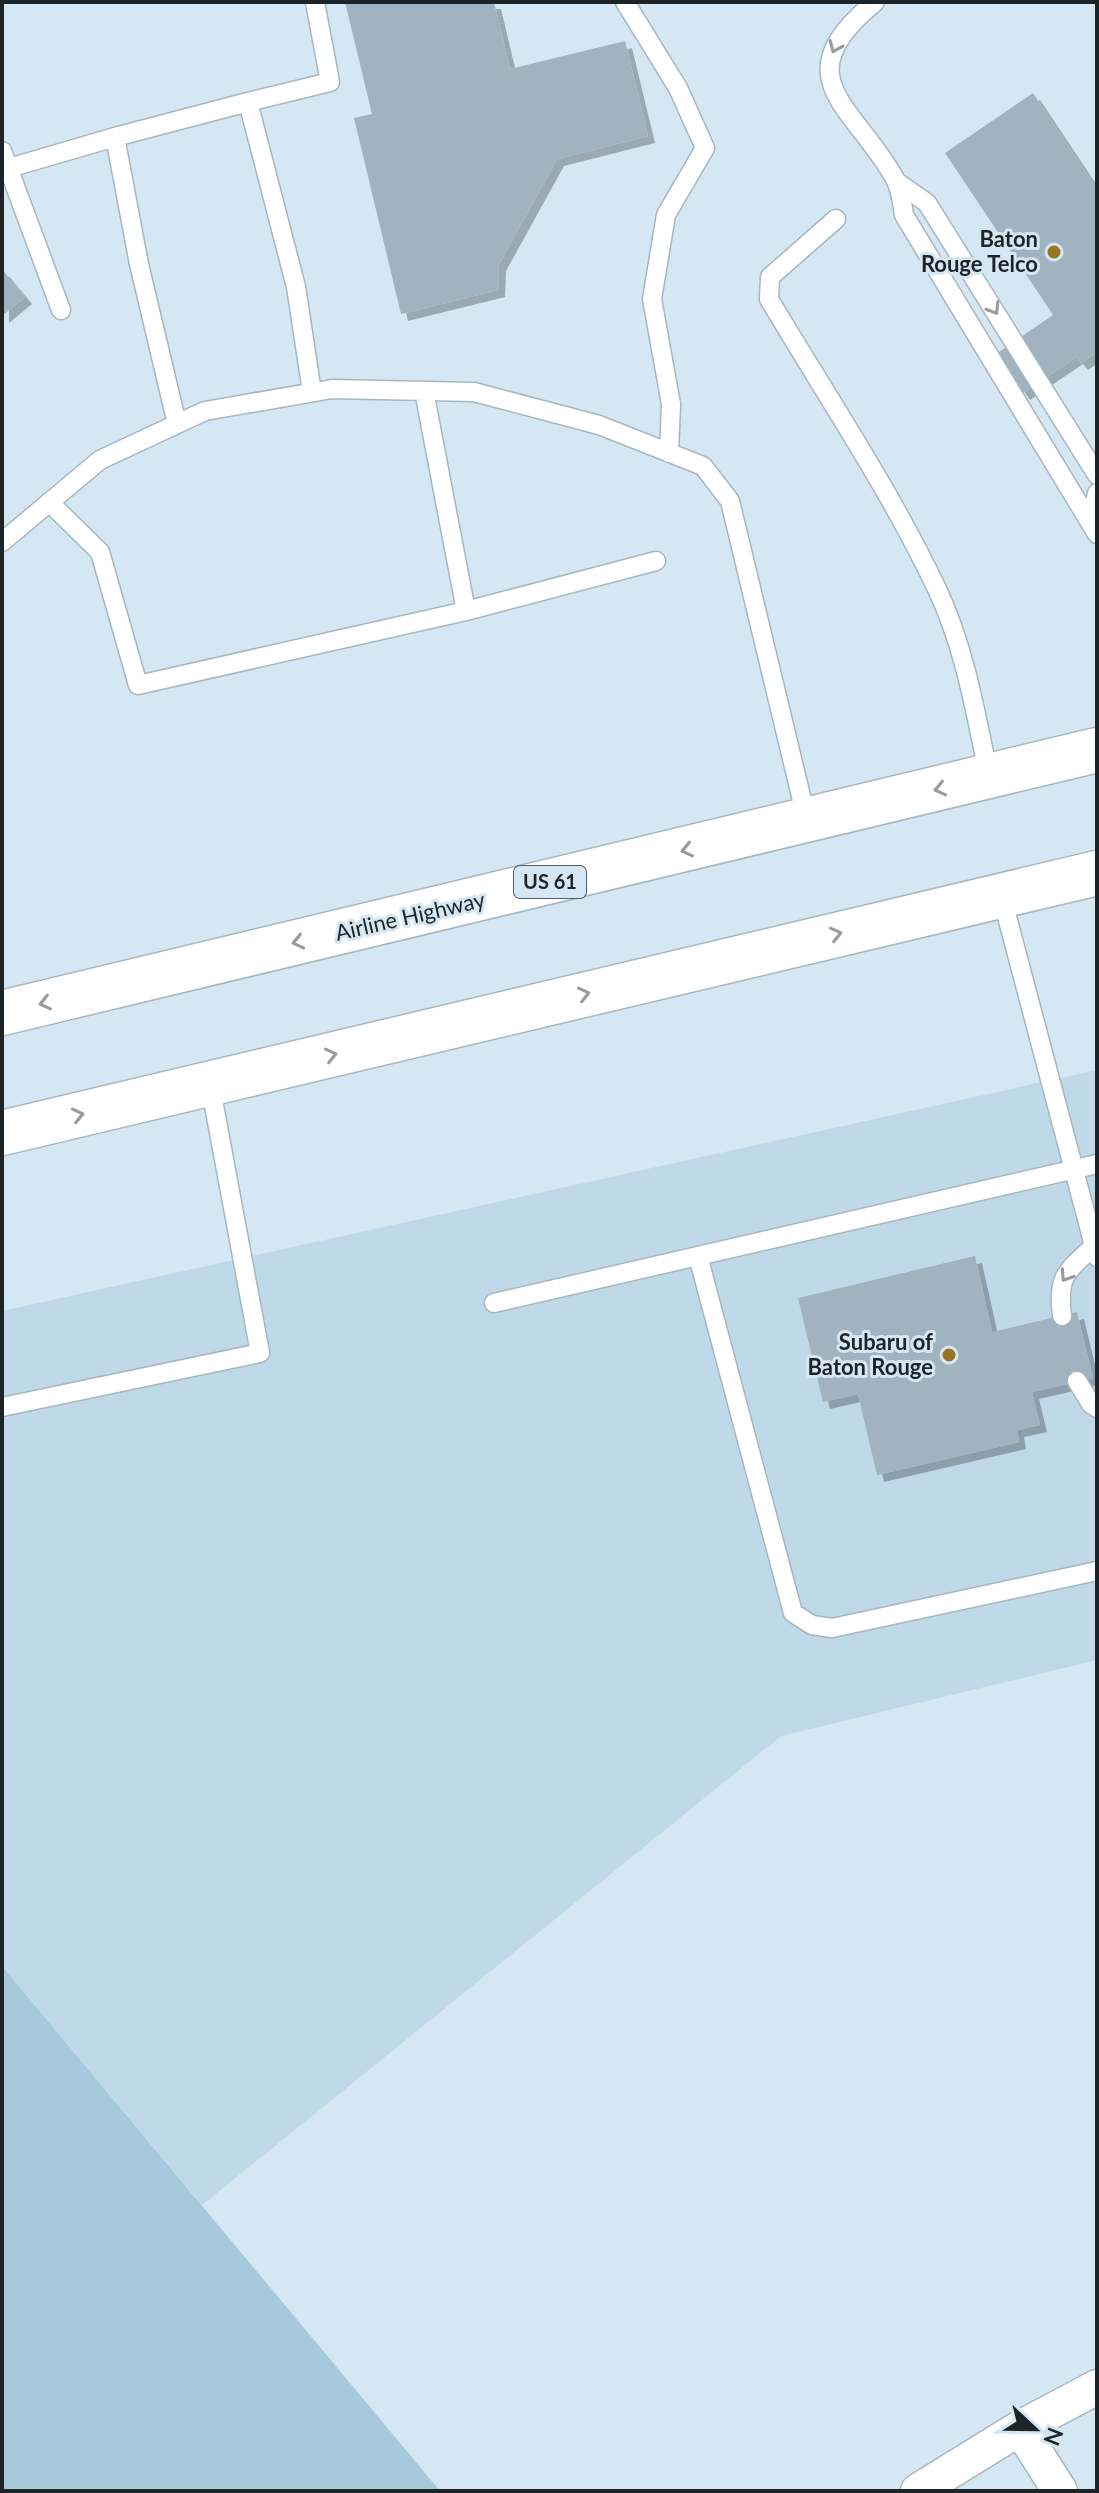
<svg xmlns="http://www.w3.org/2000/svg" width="1099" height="2493" viewBox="0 0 1099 2493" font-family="Lato,sans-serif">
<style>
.built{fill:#bfd9e9}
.green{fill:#a7c9dc}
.building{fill:#a1b3be;filter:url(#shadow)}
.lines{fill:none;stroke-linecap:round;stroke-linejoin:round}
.lane-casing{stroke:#a4b7c2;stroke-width:21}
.street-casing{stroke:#a4b7c2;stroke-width:37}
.highway-casing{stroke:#a4b7c2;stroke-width:47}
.lane{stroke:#fff;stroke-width:18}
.street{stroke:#fff;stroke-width:34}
.highway{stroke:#fff;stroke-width:44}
.oneway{stroke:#999c9e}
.poi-dot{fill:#9a7520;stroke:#d4e7f3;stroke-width:3}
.labels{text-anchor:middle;stroke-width:6;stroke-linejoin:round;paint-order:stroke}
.shield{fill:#d4e7f3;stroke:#545e65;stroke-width:2}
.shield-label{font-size:20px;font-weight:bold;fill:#1d2428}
.poi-label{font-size:22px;font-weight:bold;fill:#1d2428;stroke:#d4e7f3;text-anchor:end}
.street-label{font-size:22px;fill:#1d2428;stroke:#d4e7f3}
</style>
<defs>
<filter id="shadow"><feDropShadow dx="7" dy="7" stdDeviation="0" flood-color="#0004"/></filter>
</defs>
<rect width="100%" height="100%" fill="#d4e7f3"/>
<path class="built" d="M1097,1070V1660L781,1736L202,2205L2,1966V1311Z"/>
<path class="green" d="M2,1966L440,2491H2Z"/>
<path class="building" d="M345,2H494L510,69L625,41L648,136L557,159L499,264L498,290L401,314L354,118L372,114Z
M1033,93L1097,189V352L1081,363L1076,357L1023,393L996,354L1053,315L945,153Z
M2,269L25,297L2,316Z
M975,1256L992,1332L1077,1312L1093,1378L1032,1392L1040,1425L1017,1430L1019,1442L877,1475L858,1394L823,1402L798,1298Z"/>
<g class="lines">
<defs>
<path id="lane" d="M625,2L678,88L705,148L666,215L652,299L671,404L669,453
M875,2C782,78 854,105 895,179C901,189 902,204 904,215L1097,534
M248,102L330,82L315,2
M2,151L61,310
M2,170L115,137
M897,182L927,203L1097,475
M836,219L770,277L769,299C826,395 889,488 937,589C965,648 976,715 989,777
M177,424L139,264L115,137L248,102L296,287L312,392
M49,502L100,552L138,685L466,611L424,391
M1096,530L1093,513L1097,493
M2,542L100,460L177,424L205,411L332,389L474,392L599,425L703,466L730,501L807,821
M466,611L656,561
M1001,894L1097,1257
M698,1256L793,1613L812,1625L832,1628L1097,1571
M494,1303L1097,1164
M1062,1316C1057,1276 1066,1272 1094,1246
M1077,1381L1091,1404L1097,1408
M2,1407L260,1353L210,1084"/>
<path id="street" d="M1020,2428L1060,2491
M918,2491L1020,2428L1097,2387"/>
<path id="highway" d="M2,1013L1097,750
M2,1133L1097,873"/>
</defs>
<use href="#lane" class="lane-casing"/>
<use href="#street" class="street-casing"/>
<use href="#highway" class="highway-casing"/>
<use href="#lane" class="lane"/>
<use href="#street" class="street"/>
<use href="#highway" class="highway"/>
</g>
<defs><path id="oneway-chevron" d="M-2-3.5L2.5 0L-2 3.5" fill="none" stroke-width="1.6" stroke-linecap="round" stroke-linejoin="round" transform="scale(2)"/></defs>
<g class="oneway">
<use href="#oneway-chevron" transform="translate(835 47) rotate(113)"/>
<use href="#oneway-chevron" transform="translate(994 309) rotate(58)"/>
<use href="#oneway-chevron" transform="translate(940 789) rotate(167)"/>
<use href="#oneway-chevron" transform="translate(687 850) rotate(167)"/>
<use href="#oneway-chevron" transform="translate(836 934) rotate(-13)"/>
<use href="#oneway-chevron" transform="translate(298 942) rotate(167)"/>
<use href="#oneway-chevron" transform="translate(584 994) rotate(-13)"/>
<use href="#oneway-chevron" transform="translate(45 1003) rotate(167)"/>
<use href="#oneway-chevron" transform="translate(331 1055) rotate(-13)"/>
<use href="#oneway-chevron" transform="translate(78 1115) rotate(-13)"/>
<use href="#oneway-chevron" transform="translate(1066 1276) rotate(123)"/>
</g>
<g class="poi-dot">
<circle cx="1054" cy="252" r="8"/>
<circle cx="949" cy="1355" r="8"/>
</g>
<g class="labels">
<rect class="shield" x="514" y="866" width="72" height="32" rx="6"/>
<g class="shield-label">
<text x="550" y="889">US 61</text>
</g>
<g class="poi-label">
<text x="1038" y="247">Baton<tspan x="1038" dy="25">Rouge Telco</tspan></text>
<text x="933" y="1350">Subaru of<tspan x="933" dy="25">Baton Rouge</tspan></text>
</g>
<g class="street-label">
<text transform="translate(410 916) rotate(-13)" y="8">Airline Highway</text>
</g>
</g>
<rect width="1099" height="2493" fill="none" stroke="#1d2428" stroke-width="8"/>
<g transform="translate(1035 2429) rotate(112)" stroke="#d4e7f3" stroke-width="6" paint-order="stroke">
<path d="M0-6L14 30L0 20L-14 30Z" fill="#1d2428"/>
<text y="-12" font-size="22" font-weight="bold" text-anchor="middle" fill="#1d2428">N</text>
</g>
</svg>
